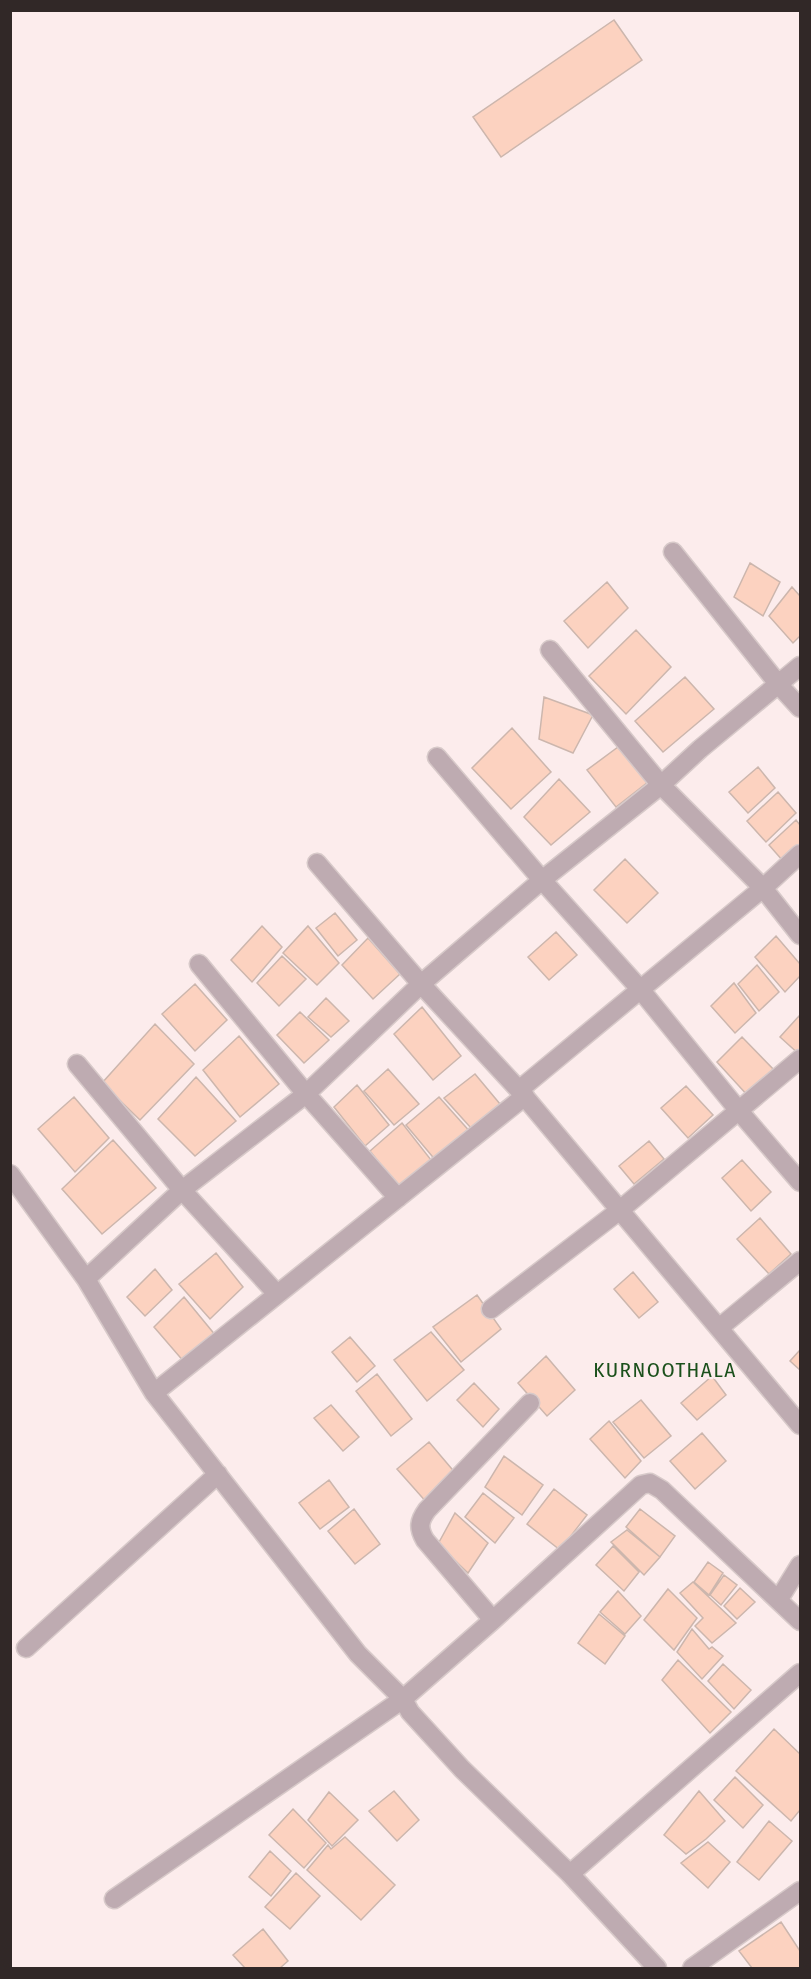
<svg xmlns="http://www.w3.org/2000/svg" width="811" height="1979" viewBox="0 0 811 1979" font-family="'Fira Sans Condensed',sans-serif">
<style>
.building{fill:#fcd2c0;stroke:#ccb6ad;stroke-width:1.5}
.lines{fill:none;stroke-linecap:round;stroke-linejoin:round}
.minor-casing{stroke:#d7c9c9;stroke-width:21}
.minor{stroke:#beabb1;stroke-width:18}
.labels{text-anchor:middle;stroke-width:4.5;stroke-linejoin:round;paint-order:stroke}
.quarter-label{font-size:21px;letter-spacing:1.5px;fill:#1b501b;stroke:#fcecec}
</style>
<rect width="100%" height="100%" fill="#fcecec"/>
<path class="building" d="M614,20L642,60L501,157L473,117Z
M750,563L780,582L763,616L734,597Z
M607,582L628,608L588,648L564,621Z
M792,587L800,596V636L793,643L769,616Z
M636,630L671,667L626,714L589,676Z
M685,677L714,709L663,752L635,721Z
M544,697L593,715L573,753L539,739Z
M512,728L551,772L511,809L472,768Z
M622,744L648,782L616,807L587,770Z
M758,767L775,788L748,813L729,792Z
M559,779L590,812L551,845L524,817Z
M778,792L796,813L766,842L747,821Z
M796,820L800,825V845L783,861L769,845Z
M625,859L658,893L627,923L594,890Z
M335,913L357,940L338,956L316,928Z
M262,926L282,947L252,982L231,960Z
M308,926L339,963L317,985L283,953Z
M556,932L577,955L549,980L528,957Z
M776,936L800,964V976L785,992L755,957Z
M368,938L400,974L373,999L342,965Z
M282,956L306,979L279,1006L257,983Z
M757,965L779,992L759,1011L738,984Z
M734,983L756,1013L735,1033L711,1006Z
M195,984L227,1020L195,1051L162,1014Z
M326,998L349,1021L331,1037L308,1017Z
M422,1007L461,1056L433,1080L394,1034Z
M300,1012L329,1040L304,1063L277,1035Z
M799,1016L800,1018V1055L780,1037Z
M155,1024L194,1064L140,1120L102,1083Z
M239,1036L279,1084L240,1117L203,1070Z
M742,1037L777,1073L749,1097L717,1062Z
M388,1069L419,1104L394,1125L364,1091Z
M475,1074L500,1104L471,1128L444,1098Z
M196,1077L236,1121L195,1156L158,1119Z
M357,1085L389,1125L365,1146L334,1107Z
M686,1086L713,1115L688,1138L661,1108Z
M74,1097L109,1138L75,1172L38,1129Z
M439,1097L472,1134L437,1162L406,1125Z
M402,1123L435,1165L401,1191L370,1151Z
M113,1140L156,1188L102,1234L62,1189Z
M649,1141L664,1159L634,1184L619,1166Z
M742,1160L771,1192L751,1211L722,1178Z
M760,1218L791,1254L769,1274L737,1239Z
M216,1253L243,1287L210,1319L179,1284Z
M155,1269L172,1290L145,1316L127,1297Z
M633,1272L658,1302L639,1318L614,1289Z
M477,1295L501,1329L461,1362L433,1327Z
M184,1297L216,1336L185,1363L154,1327Z
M431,1332L464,1370L427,1401L394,1360Z
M350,1337L375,1366L357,1382L332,1352Z
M800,1350V1370L790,1361Z
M546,1356L575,1390L547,1416L518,1383Z
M377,1374L412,1419L391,1436L356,1391Z
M712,1376L726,1395L697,1420L681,1403Z
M474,1383L499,1409L483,1427L457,1400Z
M641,1400L671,1436L644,1458L613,1422Z
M331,1405L359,1437L343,1451L314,1418Z
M609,1421L641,1461L625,1478L590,1439Z
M702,1433L726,1461L695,1489L670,1461Z
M429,1442L457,1475L428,1504L397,1469Z
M504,1456L543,1485L522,1515L485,1487Z
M329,1480L349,1507L320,1529L299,1503Z
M554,1489L587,1515L560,1550L527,1524Z
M483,1493L514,1518L495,1543L465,1517Z
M354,1509L380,1544L355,1564L328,1531Z
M640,1509L675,1536L660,1557L626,1527Z
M455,1513L488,1543L468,1573L438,1544Z
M627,1530L660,1557L644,1575L611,1542Z
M613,1546L639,1572L624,1591L596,1565Z
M708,1562L723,1573L709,1595L694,1582Z
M724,1575L737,1585L721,1605L710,1595Z
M693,1582L736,1623L712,1643L695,1626L703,1618L680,1593Z
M740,1588L755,1602L737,1619L724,1606Z
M668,1589L697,1618L674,1650L644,1620Z
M618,1591L641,1616L625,1634L600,1612Z
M599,1614L625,1636L605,1664L578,1643Z
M692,1629L709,1649L712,1647L723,1656L702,1679L677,1652Z
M678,1660L731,1712L710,1733L662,1680Z
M723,1664L751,1690L734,1709L708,1681Z
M774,1729L800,1754V1810L791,1821L736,1771Z
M735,1777L763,1805L743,1828L714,1800Z
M394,1791L419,1820L397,1841L369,1811Z
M699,1791L725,1821L706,1839L686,1854L664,1835Z
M329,1792L358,1820L332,1846L308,1820Z
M293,1809L326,1843L304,1868L269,1835Z
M769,1821L792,1841L759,1880L737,1862Z
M345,1837L395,1885L361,1920L307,1870L328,1845L331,1849Z
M708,1842L730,1862L708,1888L681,1863Z
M270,1851L291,1871L271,1896L249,1877Z
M296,1873L320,1896L290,1929L265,1907Z
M781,1922L800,1951V1968H752L739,1951Z
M263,1929L288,1961L280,1968H245L233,1955Z"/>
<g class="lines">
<defs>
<path id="minor" d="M673,552L779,685L800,708
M550,650L661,785L763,888L800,935
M437,757L542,880L640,989L739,1111L800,1182
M317,863L421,984L519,1090L800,1425
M199,964L306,1094L398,1198
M77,1064L182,1190L277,1294
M519,1090L763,888L800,854
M10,1174L86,1279L154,1393L358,1654L403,1699L410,1712L462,1769L570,1874L657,1968
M86,1279L182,1190L306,1094L421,984L542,880L661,785L700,749L800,666
M491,1309L620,1210L800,1059
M719,1328L800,1261
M154,1393L525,1096
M779,1599L800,1565
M493,1620L425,1540C418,1528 419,1521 427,1510L530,1403
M26,1648L218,1474
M570,1874L800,1673
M114,1899L403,1699L493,1620L641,1485L650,1483L662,1490L800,1621
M692,1968L800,1891"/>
</defs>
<use href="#minor" class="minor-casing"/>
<use href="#minor" class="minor"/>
</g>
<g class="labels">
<g class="quarter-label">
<text x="665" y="1377">KURNOOTHALA</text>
</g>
</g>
<rect width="811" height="1979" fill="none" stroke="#312827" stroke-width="24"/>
</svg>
